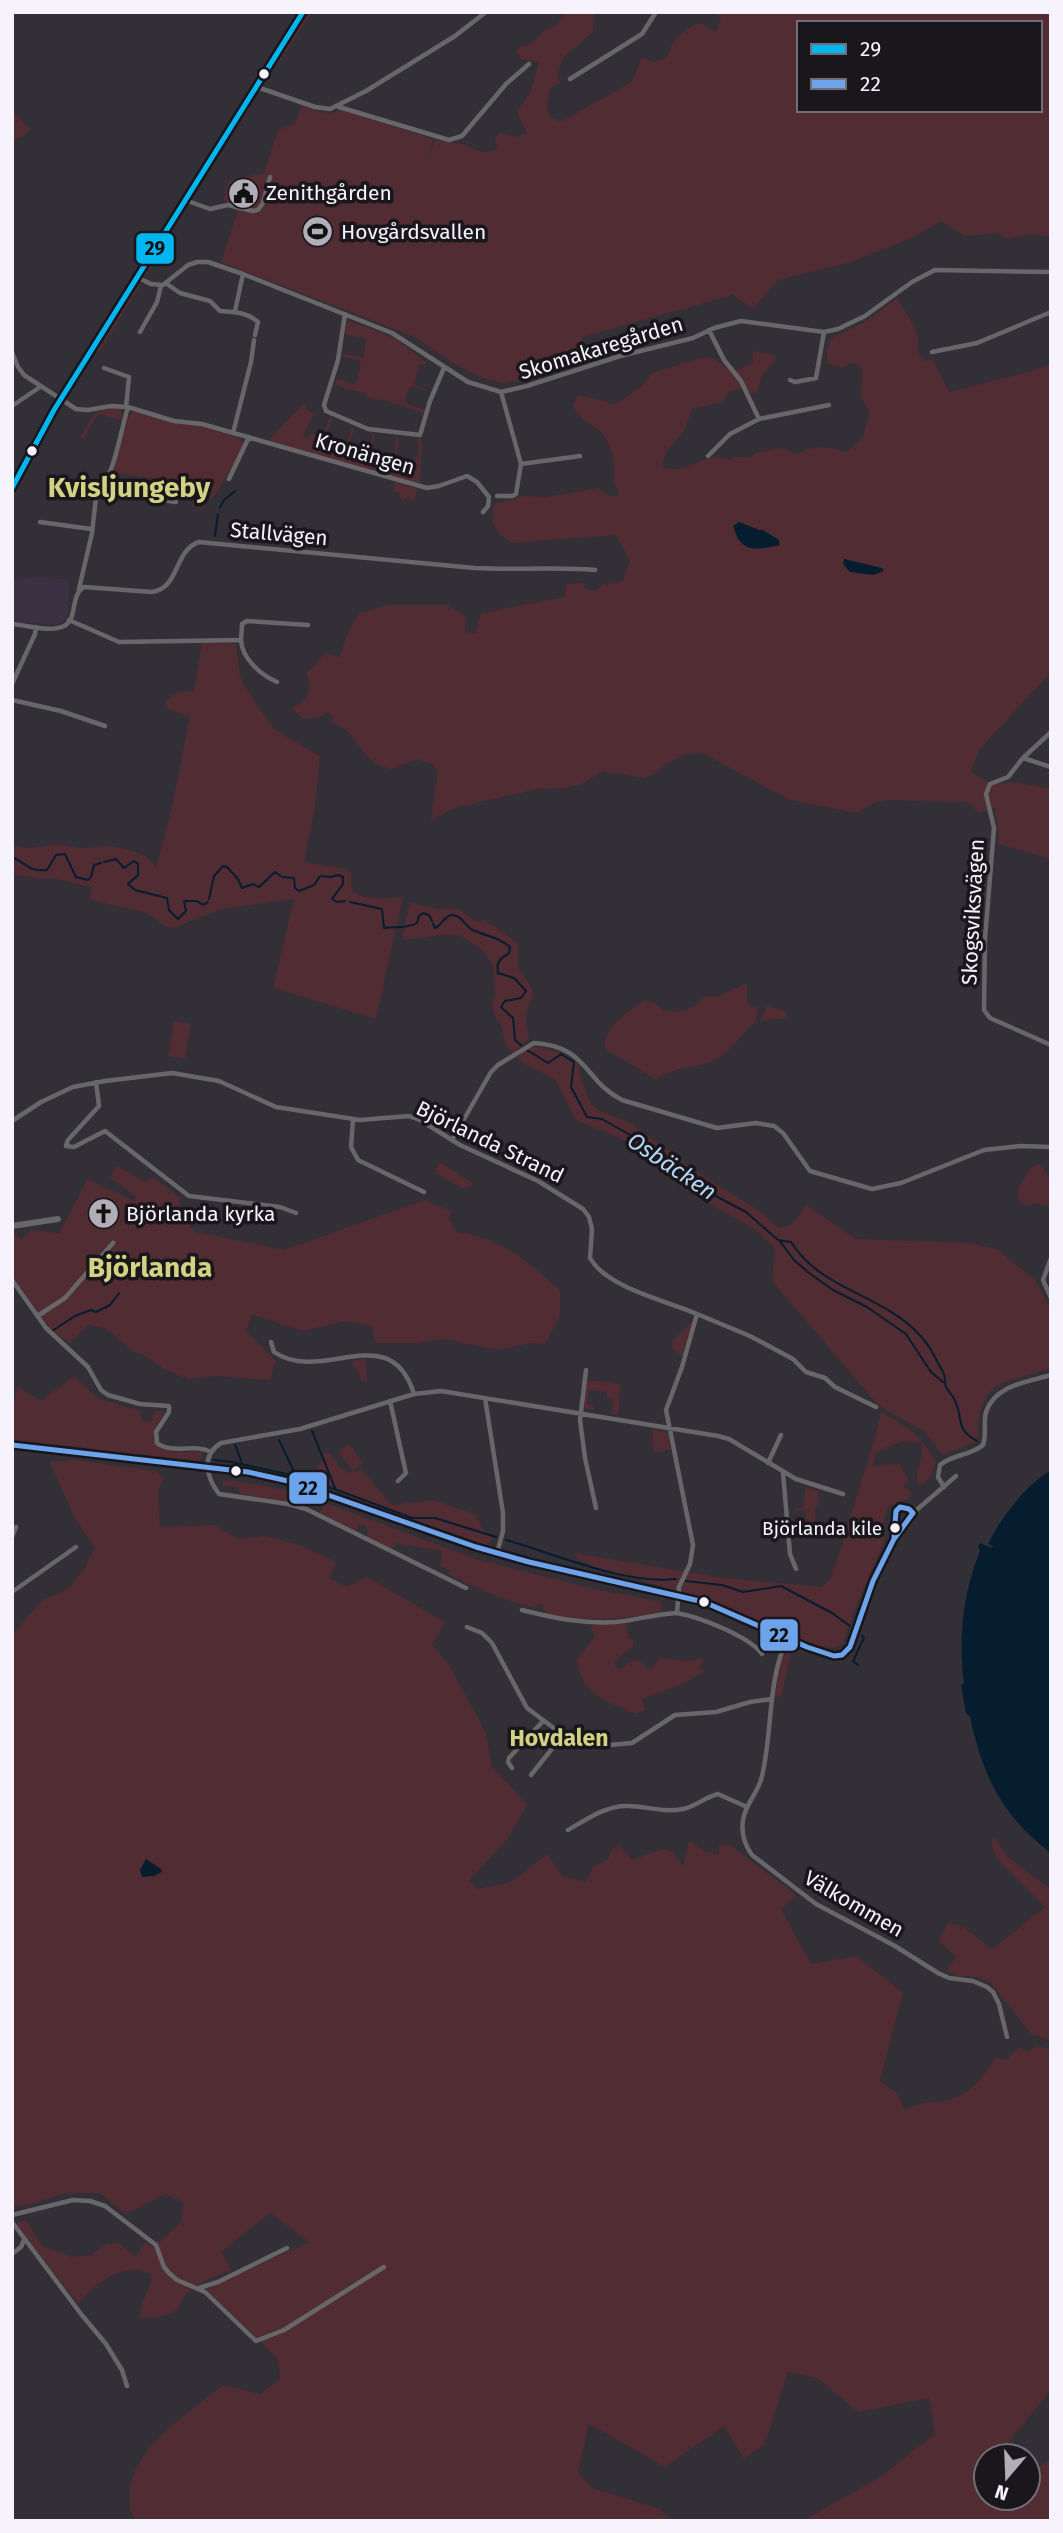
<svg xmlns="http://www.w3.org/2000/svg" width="1063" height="2533" viewBox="0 0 1063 2533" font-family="'Fira Sans',sans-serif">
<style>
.built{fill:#3a3142}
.green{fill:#512c33;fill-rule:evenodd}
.water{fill:#061c2f}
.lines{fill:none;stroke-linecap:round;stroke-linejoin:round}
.stream{stroke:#061c2f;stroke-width:2}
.minor{stroke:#67676a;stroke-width:4.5}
.tertiary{stroke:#67676a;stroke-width:6}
.bus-1-casing{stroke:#19161c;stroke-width:10}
.bus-2-casing{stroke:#19161c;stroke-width:10}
.bus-1{stroke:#00b6f1;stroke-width:5}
.bus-2{stroke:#6da3ea;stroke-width:5}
.bus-dot{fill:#f7f3fc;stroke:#19161c;stroke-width:2.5}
.labels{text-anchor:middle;stroke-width:7;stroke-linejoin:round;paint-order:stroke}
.bus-label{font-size:19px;fill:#f7f3fc;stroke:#19161c;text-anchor:end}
.poi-label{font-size:21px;fill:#f7f3fc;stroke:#19161c;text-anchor:start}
.street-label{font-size:21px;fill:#f7f3fc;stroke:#19161c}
.water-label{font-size:23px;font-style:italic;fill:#b4d6f4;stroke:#19161c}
.neighbourhood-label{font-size:23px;font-weight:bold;fill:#d3d283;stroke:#19161c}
.district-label{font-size:28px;font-weight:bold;fill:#d3d283;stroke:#19161c}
.line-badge{stroke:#19161c;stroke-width:2.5}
.pale-badge-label{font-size:19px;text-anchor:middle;font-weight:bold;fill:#111}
</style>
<rect width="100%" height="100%" fill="#332f36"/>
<path class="built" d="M42,577L70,580L68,615L64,621L56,625L12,621V579Z"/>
<path class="green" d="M307,12H312L278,65L282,52Z
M563,12H597L594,17L593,32L563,58L557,75L560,83L550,88L547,106L550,117L561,122L630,83L635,76L641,58L654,62L667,57C673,39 682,30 700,23L716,32L721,18L713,12H1051V237L1032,234L1007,239L998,233L965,236L941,221L914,237L848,263L778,280L753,309L733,295L582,337L583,348L547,372L521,380L504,383L482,378L453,363L415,337L221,262L237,213L224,199L229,181L264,173L278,130L295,124L301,106L330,114L340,110L433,139L426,165L435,140L462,144L481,152L494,151L499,146L494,141L500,132L515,137L527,133L517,112L531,91L539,62L521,59L516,51L520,46L529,45L545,30L555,26L564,16ZM799,23H1040V110H799Z
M12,110L30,129L23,137L15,139L12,149Z
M187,207L145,278L144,272L183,210Z
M137,284H141L101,349L92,357Z
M897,298C906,315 923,331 917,351L924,361L931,360L935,363L949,392L1024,373L1051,364V672L979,750L971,772L992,785L1010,782L1051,788V859L999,844L995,807L979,813L968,802L887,800L876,802L856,813L790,800L702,753L687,754L669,762L656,773L644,778L603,771L582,784L565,788L538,789L454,808L431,820L438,772L432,764L417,759L391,769C384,767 375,764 370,759C357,746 351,727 331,723L333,716L328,712L319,717L303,719L292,708L306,699L310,683L306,674L325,653L339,658L347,634L358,614L386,605H448L466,616L465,632L476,633L481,613L565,597L566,584L582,583L588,590L596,591L603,584L622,582L630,561L616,535L512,543C496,534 487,522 495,504L523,496L546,497L599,488L608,496L618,495V489L613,483C616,464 613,440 596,428C585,420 579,418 573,405L578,395L616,404L642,386L652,373L705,357L715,359L726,368L737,370L753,363V351L774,355L776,360L762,375L757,392L751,394L745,387L728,392L723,402L692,409L684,431L666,452L662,466C679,476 696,461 713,457C719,456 725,459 730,460L736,457H750L757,452L782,448L797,454C816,445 827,446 846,452L863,438L869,412L861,397L862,370L857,363H850L843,368L827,363V349L832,338L867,321ZM747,525L779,540C767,551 745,553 736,537Z
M351,321L394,338L426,362V366L420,364L414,384L432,392L413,386L408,389L405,401L407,404L426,410L425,414L382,399L381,401L366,397L367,394L335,385L337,378L354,385L358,378L361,361L342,356V354L364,357L366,338L346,335V325Z
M303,404H307L304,408L318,416L313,415L303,437L308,438L312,433L322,437L330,417L333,419L325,435L327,440L340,446L346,444L352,427L355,428L348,446L352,450L368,454L373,433L375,434L371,451L373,454L390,458L392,455H395L396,437H399L397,456H399L400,460L413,461L415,457H419L417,438L421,439L422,443L420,482H410L267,442Z
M112,408L122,409L121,420L99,414L95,418L84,438L80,437L95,413Z
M133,411C157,415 228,427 243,442L242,451L212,499L197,497L196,506H192L195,484L113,473L127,420Z
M395,482L417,489L414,501L405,498L404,504L400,497V493L393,491Z
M202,642L236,644L240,676L244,685L269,722L275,730L320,756L315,807L304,862L345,869L351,873C352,878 350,886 353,890C361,902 391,898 403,897L376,1019L273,988L294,899L222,909L173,928L165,926L147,913L90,900L92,887L51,878L38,879L12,874V846L30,848L59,844L78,848L109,846L126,849L146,856L156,868L172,807L190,717L168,709L166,702C172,692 183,692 194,691Z
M410,902C419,905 429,908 438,909C446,910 453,906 460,910C470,916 473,924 485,920L518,943V969L531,986L533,998C524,1012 525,1023 529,1039L513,1053L506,1046L501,1025L496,1018L492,1005L495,994L493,965L483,951L460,935L449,934L402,940Z
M747,983V1003L758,1009L756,1021C742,1033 731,1051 715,1060C696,1070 673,1065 657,1080L605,1049C602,1026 628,1013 644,1000L658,1005L662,1010L679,1012L695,1006L705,997L719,996Z
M767,1006L785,1011L786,1018L760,1021Z
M174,1021L191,1024L185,1059L168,1056Z
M532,1046C550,1049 565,1053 579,1064V1071L589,1101L598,1110L632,1124L697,1172L761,1212L778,1228C793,1227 800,1216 806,1205L856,1239L969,1243L997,1249L1035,1280L1051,1310V1368C1019,1380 985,1377 979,1418C977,1426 979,1433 977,1441L943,1455L925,1432L878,1405L772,1281L775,1248L755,1229L683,1189L642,1151L618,1137L576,1120L555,1079L523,1063L517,1057Z
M440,1162L474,1184L464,1189L434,1173Z
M1040,1164L1051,1181V1207L1039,1203L1024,1205L1018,1200L1019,1187L1030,1168Z
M117,1166L145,1182L154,1177L180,1198L179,1217L196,1232L284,1250L424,1200L451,1211L449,1220L457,1232C504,1239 525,1260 560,1290V1316L545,1344L530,1343L498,1350L442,1339L419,1343H375L372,1326L346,1321L303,1331L252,1314L246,1331L276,1361L270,1380L216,1376L188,1379L164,1369L144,1355L134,1352L105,1328L88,1325L70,1343L52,1331L12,1276V1230L22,1240L30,1230L59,1233L88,1179L134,1201L136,1197L110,1177Z
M692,1322V1325L682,1356L672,1347L673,1340Z
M365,1358L367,1381H361L359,1371L353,1366L352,1361Z
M74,1376L97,1398L140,1411L142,1421L151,1422L155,1411H165L154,1431L153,1440C165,1455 184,1452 202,1452L200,1461L12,1440V1409L18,1387L41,1401Z
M586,1380L621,1384L618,1415L611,1414L613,1399L607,1398V1392L589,1390L587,1404L593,1405L594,1410L586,1409L583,1405Z
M881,1412C908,1427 920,1434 936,1462L931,1476L920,1486L917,1482C916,1468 925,1455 921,1442C903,1439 889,1444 875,1454L873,1466L900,1464L909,1481L903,1486L912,1492L909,1498L889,1506L884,1518V1542L854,1611L843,1643L835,1648L820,1647L790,1637L715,1602L638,1579L606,1572L578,1559L574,1553L723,1578L822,1587L832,1576L876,1434Z
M652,1428L667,1433L671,1450L654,1452Z
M349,1444L363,1463L352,1471L339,1452Z
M329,1452L338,1464L336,1465C348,1471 345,1476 361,1469L392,1505L433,1500L477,1515L484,1533L492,1535L490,1542L486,1545L381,1510L317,1482L310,1471L316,1469L321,1461L324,1460L327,1466L323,1454Z
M76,1460L156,1471L164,1478L158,1491L160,1527L214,1525L239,1539L265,1536L300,1545L336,1562L330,1578L347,1587L367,1577L445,1622L432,1644L449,1665L486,1733L492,1766L527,1805L508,1838L469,1881L478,1889L511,1882L547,1854L562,1876L586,1882L593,1867L608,1859L612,1848L620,1846L632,1860L662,1849L673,1852L683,1866L689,1841L705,1851L719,1855V1845L729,1844L796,1895L781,1909L811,1964L857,1956L903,1993L880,2081L897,2093L905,2110C918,2102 929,2103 943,2101C972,2095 980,2080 996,2057L1006,2060L1018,2048L1030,2051L1035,2046L1051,2049V2390L997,2456H986V2498H1028V2474L1051,2459V2521H803L880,2477L935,2434L929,2398L858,2412L817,2378L788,2372L765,2444L744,2459L724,2426L665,2467L589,2424L578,2472L592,2488L660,2509L672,2521H138C136,2518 132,2516 131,2512C129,2509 130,2505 130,2501C124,2453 190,2412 223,2385L260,2394L280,2379L278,2359L206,2289L309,2242L270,2213L221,2252L232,2270C208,2279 186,2284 178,2310L166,2315L141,2319C138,2301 151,2291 152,2274C123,2261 97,2282 78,2304L16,2223L26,2220L42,2246L72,2257L91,2255L107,2244L118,2243L136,2257L145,2242L154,2247L181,2222L183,2202L166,2194L126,2214L100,2193H65L28,2205L12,2207V1635L41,1601L68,1589L85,1568L95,1548L74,1517L50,1462Z
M222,1480L262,1485L304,1495L479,1560L595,1589L661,1602L662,1612C620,1620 587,1621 545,1615L543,1605L538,1604L536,1608C505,1601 478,1588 449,1575L450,1570L440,1566L442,1558L441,1551L396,1543L391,1550L366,1538L369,1532L364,1525H359L356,1532L320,1514L323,1507L313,1502L309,1509L289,1502L240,1494L238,1487L223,1485Z
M805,1488L818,1491L819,1503L815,1508V1526L812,1528L807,1526L805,1511H795L793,1508H803Z
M626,1623L628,1638L633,1640V1646L615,1661V1666L621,1669L628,1663L638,1660L649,1669L653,1667L660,1658L690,1661L704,1657L700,1668L705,1671L683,1684L642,1699L645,1710L636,1714C608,1702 579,1694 577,1659L595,1637L591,1627L594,1624Z
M787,1649L791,1653L781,1697L775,1696L779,1666Z
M993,1836L1008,1857L1051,1889V2041L1031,2034L990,1982L977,1977L958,1976L947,1971L956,1957L938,1940L949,1922L964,1927L992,1949L1045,1907L997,1859L992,1847Z"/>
<path class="water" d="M739,522L759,530H763L779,540L780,545C755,550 742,554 733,526Z
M844,559L882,568L884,571L873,575L850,572L843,564Z
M1051,1470V1853C1002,1816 982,1775 970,1716L966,1713L961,1685L964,1683C958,1639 963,1592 980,1551L978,1547L980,1543L992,1548L993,1546L988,1544C1002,1516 1024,1487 1051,1470Z
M146,1859L161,1869L162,1872L154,1876L142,1877L140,1870Z"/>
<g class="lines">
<path class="stream" d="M220,508L224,500L235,491
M215,536L218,514
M12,857C28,864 28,872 47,870L56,855L65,854L76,877L88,880L91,877L94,865L101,863
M104,862L116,859L124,868L134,861L138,864V875L128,884L135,890L167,898L169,910L178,919L186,911L184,901H197L203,905L208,902
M209,899L214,876L223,866L227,867L238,879L242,888L253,884L259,887L275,872L282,877L294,878L295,888L299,891L314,885L320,876L330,877L339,875L343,877V884L332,899L337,902L345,901
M350,902L382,909L384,928C396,926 407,929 417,923L419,916L423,913L429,915L432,921
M433,924L435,928C442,925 445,915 452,915C464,916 465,928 475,931C486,936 499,937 510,947L509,953C500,959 496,961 498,973L514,978L526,991L521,998L505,1001L501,1007L513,1018L515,1040L521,1045
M527,1050L548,1063L561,1054L574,1062L571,1087L587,1117L602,1119L646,1144L667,1158L691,1183L746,1212L778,1240L791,1242C822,1292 888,1295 924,1340C932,1349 937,1362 943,1372C946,1377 944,1382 946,1387C949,1392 953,1396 955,1401C964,1419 954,1428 977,1441
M779,1240L794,1260L809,1273L833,1290L867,1307L906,1334L931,1372L943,1382
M52,1331L75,1316L91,1310L96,1312L110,1305L119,1293
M312,1431L335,1488
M279,1440L296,1476
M235,1445L242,1463
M213,1460L232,1462L305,1478L412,1518H435L496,1537
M506,1540C555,1554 626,1585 676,1579
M686,1581L722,1585L743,1592L781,1586L832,1613L850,1626
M858,1665L853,1661L864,1638L862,1636"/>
<path class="minor" d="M570,79L642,34L656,12
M257,87L315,107L330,109L366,91L455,36L486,12
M339,107L449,140L462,136L506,84L529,64
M185,200L210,209L228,205L253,211L258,210L263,203L270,177
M137,277L151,284L163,285L188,265L197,262H208L243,274L392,333L468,382L501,392L527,386L620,356L693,338L714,328L741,321L824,332L838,329L865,316L912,282L935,270L1051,272
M167,284L180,293L210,301L220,311C234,312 247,312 258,322L255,335
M235,311L243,274
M345,314L338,360L324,405L326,411L368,429L420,435L430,401L444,368
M140,332L157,302L161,286
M12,352L18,367L24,375L76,409L88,410L111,406L128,407L174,421L202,424L427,488L439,486L467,476L477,482L489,497L488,506L483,512
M932,352L977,343L1051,312
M104,368L129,377L126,407
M790,380L795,382L816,378L824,332
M12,406L40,387
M759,419L829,405
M233,433L251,362L254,340
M708,456L730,434L759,419L741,381L724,360L709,330
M521,464L580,456
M229,479L249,437
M102,492L176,502
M497,496H512L516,494L521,464L501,392
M40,522L91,529
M79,589L92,533L96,497C115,474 119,437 128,407
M69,620L119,642L241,640L242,624L247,621L308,625
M12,624C28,625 49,633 64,626C78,619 70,595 84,587L152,592C180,588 174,550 199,542L474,568C514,570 554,567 595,570
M241,640C242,659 261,675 277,682
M12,684L35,634L36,627
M12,700L61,711L105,726
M1051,732L1023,758L1008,777L990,784L986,794L994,828L985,939L984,1010L990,1018L1051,1045
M1023,758L1051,767
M96,1082L99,1106L68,1140L66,1146L74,1147L105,1131L189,1196L280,1207L296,1213
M353,1119L351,1147L358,1160L424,1192
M12,1121L41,1102L73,1087L105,1081L172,1073L219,1081L276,1107L360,1120L409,1116L420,1120L460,1145L538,1181L583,1209L589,1217L592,1229L590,1258C607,1288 667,1301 697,1314L682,1367L666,1410L693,1545L690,1564L679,1587L677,1613C699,1617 749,1636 762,1654
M452,1140L491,1072L498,1065L534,1043C588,1046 584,1081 622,1100L717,1128L756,1123L774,1126L783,1133L810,1171L872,1189L901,1183L984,1150L1020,1146L1051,1147
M1051,1258L1043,1280L1051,1298
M12,1280L46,1328L88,1367L101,1390L108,1395L140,1404L169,1406V1412L156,1432L157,1443C173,1455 194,1443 211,1452
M697,1314L750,1336L793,1359L806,1372L825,1378L835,1387L876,1407
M39,1315L65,1298L113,1243
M271,1342L274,1352C322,1385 390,1317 414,1394
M586,1370L580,1420L585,1458L596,1508
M485,1398L503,1513V1531L497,1553
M390,1401L406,1473L398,1481
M12,1445L248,1472L288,1481L476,1547L529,1562L704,1602L807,1647L834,1656L842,1655L850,1647L864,1601L894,1539L913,1513L956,1476
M768,1463L781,1435
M783,1473L790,1554L796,1569
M944,1487L938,1477L940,1465C953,1454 970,1456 983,1445C987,1434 983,1423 986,1412C995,1385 1027,1382 1051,1375
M12,1537L16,1527
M466,1588L306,1509L288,1504L219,1494C207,1478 200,1456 221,1443L300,1429L414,1394L441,1391L718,1436L729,1439L796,1479L843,1494
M12,1592L76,1547
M522,1610C553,1618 583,1624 616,1622C636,1620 656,1614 677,1613
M467,1627L482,1633L492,1643L527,1708L563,1735L588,1747L632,1743L675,1715L716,1712L750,1702L772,1699
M787,1639C767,1682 773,1730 762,1776C759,1792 745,1804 743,1820C741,1833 744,1844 752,1855L816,1904L895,1946L938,1973L949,1978L973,1981L987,1987L993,1992L999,2004L1007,2037
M512,1768L508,1762L509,1758L543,1721
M531,1775L563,1735
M568,1830C586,1820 606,1805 628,1806C647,1806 662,1813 683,1809C695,1807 705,1797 718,1794L747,1807
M12,2215L73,2200L90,2201L105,2206L156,2245L164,2267L169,2273L177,2280L205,2292L256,2341L284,2330L384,2267
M12,2222L81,2314L106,2344L122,2370L127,2386
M12,2254L21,2247L24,2240
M199,2288L218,2282L287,2248"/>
<path class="tertiary" d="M12,488L54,410L303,12
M12,1226L58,1219"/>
<defs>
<path id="bus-1" d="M12,488L54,410L303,12"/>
<path id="bus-2" d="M12,1445L248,1472L288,1481L476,1547L529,1562L704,1602L807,1647L834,1656L842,1655L850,1647L873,1581L894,1539
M900,1507L909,1509L913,1513L894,1539L896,1511Z"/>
</defs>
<use href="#bus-1" class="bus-1-casing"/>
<use href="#bus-2" class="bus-2-casing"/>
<use href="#bus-1" class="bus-1"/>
<use href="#bus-2" class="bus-2"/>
</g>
<defs>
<symbol id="civic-disc" viewBox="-11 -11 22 22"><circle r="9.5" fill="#b2aeb7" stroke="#19161c"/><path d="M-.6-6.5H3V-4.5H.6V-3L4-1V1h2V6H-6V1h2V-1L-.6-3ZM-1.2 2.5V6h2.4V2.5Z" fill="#111"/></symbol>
<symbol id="stadium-disc" viewBox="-11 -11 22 22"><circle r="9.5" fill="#b2aeb7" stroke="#19161c"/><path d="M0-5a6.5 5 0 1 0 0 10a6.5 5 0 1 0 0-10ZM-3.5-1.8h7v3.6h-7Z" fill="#111"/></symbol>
<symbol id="church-disc" viewBox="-11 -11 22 22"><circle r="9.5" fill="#b2aeb7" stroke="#19161c"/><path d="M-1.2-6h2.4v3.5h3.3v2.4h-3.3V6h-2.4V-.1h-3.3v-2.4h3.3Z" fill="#111"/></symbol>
</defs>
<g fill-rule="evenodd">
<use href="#civic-disc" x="226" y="176" width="35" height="35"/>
<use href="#stadium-disc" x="300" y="214" width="35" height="35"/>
<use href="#church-disc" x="86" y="1196" width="35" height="35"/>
</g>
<g class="bus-dot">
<circle cx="264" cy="74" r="6"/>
<circle cx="32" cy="451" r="6"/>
<circle cx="236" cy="1471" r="6"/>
<circle cx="895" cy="1528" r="6"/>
<circle cx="704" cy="1602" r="6"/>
</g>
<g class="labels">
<g class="bus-label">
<text x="882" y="1535">Björlanda kile</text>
</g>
<g class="poi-label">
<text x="266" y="200">Zenithgården</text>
<text x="341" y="239">Hovgårdsvallen</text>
<text x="126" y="1221">Björlanda kyrka</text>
</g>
<g class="street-label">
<text transform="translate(601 348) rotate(-17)" y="7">Skomakaregården</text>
<text transform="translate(365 454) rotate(16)" y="7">Kronängen</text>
<text transform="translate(279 534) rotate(5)" y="7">Stallvägen</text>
<text transform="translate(973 912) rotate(-87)" y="7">Skogsviksvägen</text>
<text transform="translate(490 1142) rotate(26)" y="7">Björlanda Strand</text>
<text transform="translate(854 1904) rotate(30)" y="7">Välkommen</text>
</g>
<g class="water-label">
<text transform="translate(672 1166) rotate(34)" y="8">Osbäcken</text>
</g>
<g class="neighbourhood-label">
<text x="559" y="1746">Hovdalen</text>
</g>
<g class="district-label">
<text x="129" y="497">Kvisljungeby</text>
<text x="150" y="1277">Björlanda</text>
</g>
</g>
<g class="line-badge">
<rect x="135" y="232" width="40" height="33" rx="7" fill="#00b6f1"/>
<rect x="288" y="1471" width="40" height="34" rx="7" fill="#6da3ea"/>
<rect x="759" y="1618" width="40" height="34" rx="7" fill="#6da3ea"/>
</g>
<g class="pale-badge-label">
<text x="155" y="255">29</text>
<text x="308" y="1495">22</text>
<text x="779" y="1642">22</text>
</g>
<rect width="1063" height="2533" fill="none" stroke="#f7f3fc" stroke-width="28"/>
<rect x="797" y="21" width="245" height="91" fill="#19161c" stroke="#726e76" stroke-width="2"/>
<rect x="811" y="44" width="35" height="10" fill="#00b6f1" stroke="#726e76" stroke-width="2"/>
<text x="860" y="56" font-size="21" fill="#f7f3fc">29</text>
<rect x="811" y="79" width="35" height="10" fill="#6da3ea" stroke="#726e76" stroke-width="2"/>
<text x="860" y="91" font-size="21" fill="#f7f3fc">22</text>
<g transform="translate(1007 2477) rotate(199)"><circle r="33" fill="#19161c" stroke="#726e76" stroke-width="2"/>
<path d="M0-5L12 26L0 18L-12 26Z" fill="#b2aeb7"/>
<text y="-10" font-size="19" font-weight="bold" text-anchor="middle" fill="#f7f3fc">N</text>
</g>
</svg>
